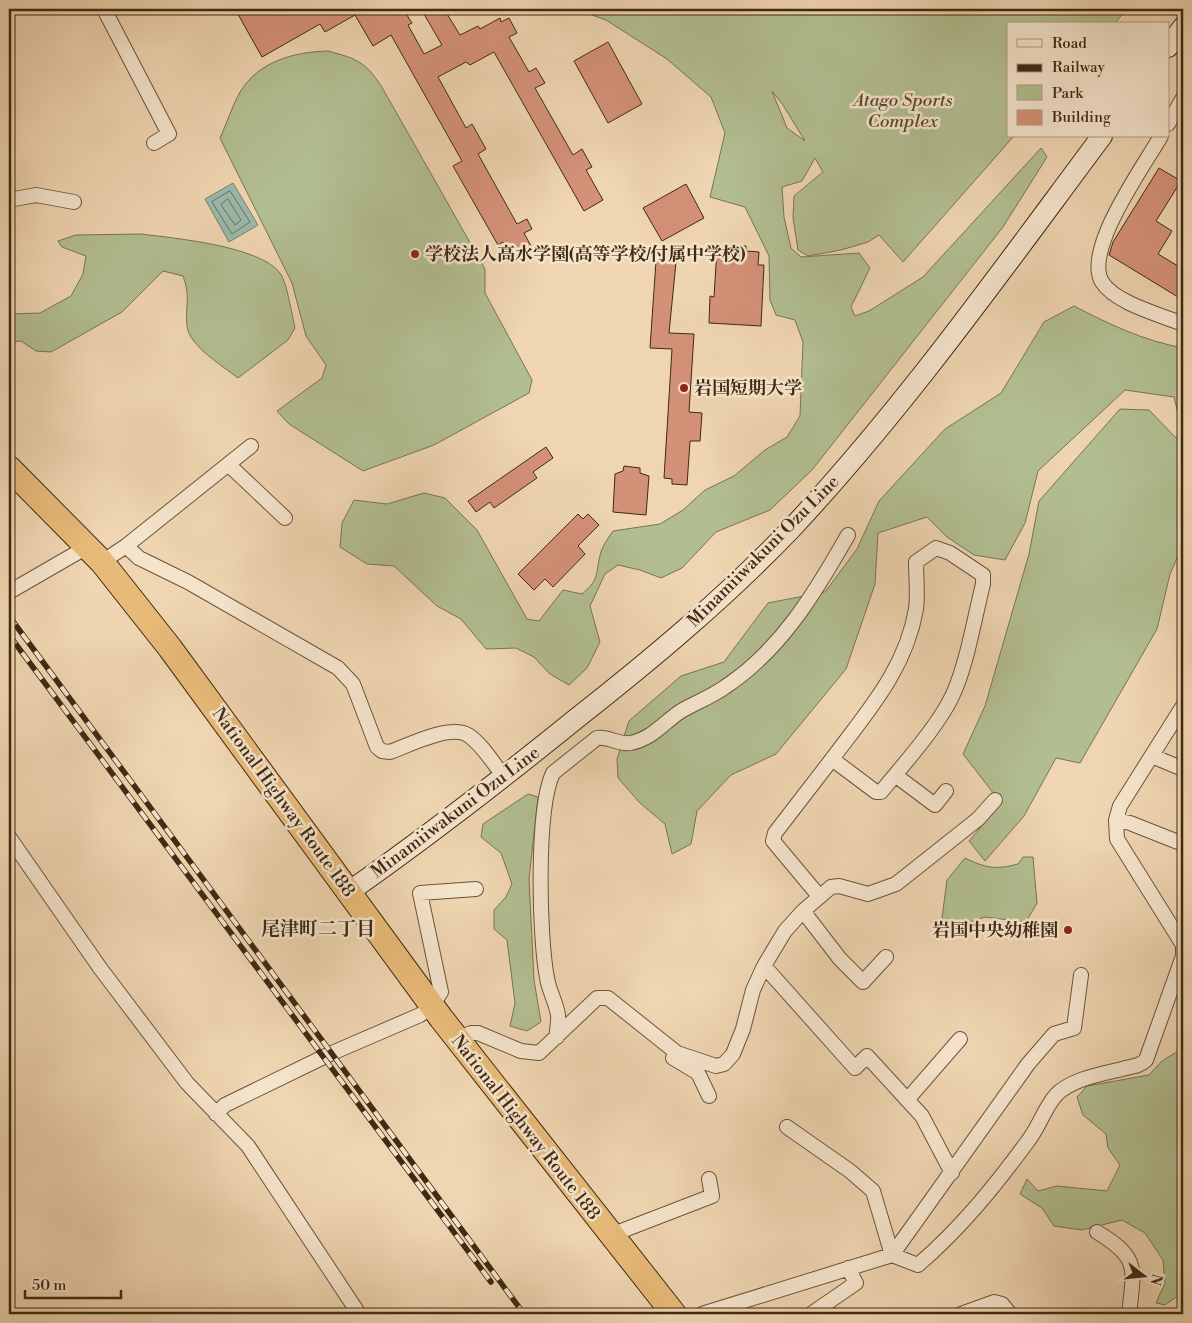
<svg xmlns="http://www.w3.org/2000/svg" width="1192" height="1323" viewBox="0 0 1192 1323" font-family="'Libre Bodoni','Noto Serif JP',serif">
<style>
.green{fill:#b2be91;stroke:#787452;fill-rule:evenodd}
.water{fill:#9ab9ab;stroke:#76806e}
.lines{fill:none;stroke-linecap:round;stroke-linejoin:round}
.shore{stroke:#6c725f;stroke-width:1}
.building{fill:#d49178;stroke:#3f2a13}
.minor-casing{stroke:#6b553a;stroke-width:16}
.secondary-casing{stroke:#3f2a13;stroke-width:22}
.trunk-casing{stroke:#3f2a13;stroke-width:26}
.minor{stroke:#f5e4cc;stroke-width:14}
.secondary{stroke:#f5e4cc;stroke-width:20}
.trunk{stroke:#e8ba78;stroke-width:24}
.rail-casing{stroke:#3f2a13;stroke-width:5.5}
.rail{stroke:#f5e4cc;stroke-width:4;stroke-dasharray:11;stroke-linecap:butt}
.poi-dot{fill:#8f2418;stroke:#f5e4cc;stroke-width:2}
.labels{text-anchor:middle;stroke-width:5;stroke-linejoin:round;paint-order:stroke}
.park-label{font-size:18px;font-style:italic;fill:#56482c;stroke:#f5e4cc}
.poi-label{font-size:18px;font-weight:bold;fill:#3f2a13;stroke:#f5e4cc;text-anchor:start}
.street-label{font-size:18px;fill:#3f2a13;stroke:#f5e4cc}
.neighbourhood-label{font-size:19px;font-weight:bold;fill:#3f2a13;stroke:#f5e4cc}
</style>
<rect width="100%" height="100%" fill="#efd5b1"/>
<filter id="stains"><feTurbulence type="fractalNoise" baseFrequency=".004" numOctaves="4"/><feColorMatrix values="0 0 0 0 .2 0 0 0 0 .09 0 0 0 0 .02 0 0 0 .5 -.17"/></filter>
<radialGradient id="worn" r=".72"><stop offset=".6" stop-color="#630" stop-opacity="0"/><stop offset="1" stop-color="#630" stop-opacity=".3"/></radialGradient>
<path class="green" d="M575,9H1127L1114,24H1008V136H1014L903,262L879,235L868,242L841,250L808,256L798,250L793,218L794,196L823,172L815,158L802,181L782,187L784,217L791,248L801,257L859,253L870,268L851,307L855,316L869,311L923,277L1041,148L1047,157L1003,227L812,470L770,510L716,532L682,568L661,578L640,570L618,565L605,574L590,606L600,642L587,668L569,685L550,674L534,657L516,648L486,649L461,619L437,606L394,566L367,564L340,547L342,523L354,500L387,504L424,493L445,498L477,530L527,619L539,621L563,590L582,594C601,579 595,571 601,552C603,545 609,537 613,531L660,524L683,510L705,490L734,476L765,450L787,437L800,416L803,342L795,320L776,315L770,300L769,256L745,207L710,197L725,133L711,97L667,59L606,20ZM772,91L783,105L805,141L787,128Z
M328,51C358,59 366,62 383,89L485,269V293L532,380L529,393L434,445L363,471L289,424L277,411L322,378L326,365L306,336L292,283L220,138C227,123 232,106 240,92C259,61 294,52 328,51Z
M141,234C173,238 260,246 280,273C287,282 292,316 295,328L288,340L238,378C223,366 189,346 187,326C185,305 191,297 183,276L163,271L122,312L51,352L36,351L21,341L9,342V314L40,313L71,296L83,274L86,256L62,247L58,241L76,235Z
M1074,306C1111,325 1142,340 1183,348V434L1174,397L1125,390L1038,471L1025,523L1005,560L974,555L947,537L927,517L878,533L875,584L846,669L776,754L731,775L697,811L691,844L672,854L665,824L640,803L618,778L617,759L629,721L681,676L724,662L768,603L825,592L857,549L879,501L945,429L1001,393L1044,322Z
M1120,409L1149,410L1180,442L1183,470V545L1170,574L1157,629L1080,763L1056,758L1024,816L985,861L969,841L1001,803L963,754L985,706L1029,554L1039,501Z
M528,794L538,797L529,879L534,980L541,1022L527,1031L510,1026L515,1003L507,940L494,929V910L506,897L512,884L501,853L481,837L483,824Z
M1023,857H1033L1037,903L1026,922L985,917L958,926L942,918L947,880L965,858C986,868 995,870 1018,864Z
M1183,1048V1292L1165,1305L1156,1303L1165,1283L1163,1260L1145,1233L1122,1220L1082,1230L1054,1226L1042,1208L1020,1194L1027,1179L1038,1191L1057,1186L1107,1191L1120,1165L1108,1148L1106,1134L1083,1115L1077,1097L1087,1086L1149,1075L1162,1061Z"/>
<path class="water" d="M233,183L258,225L229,242L205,199Z"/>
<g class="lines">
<path class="shore" d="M230,191L250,222L232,234L212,202Z
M228,199L241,220L235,225L221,205Z"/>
</g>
<path class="building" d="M235,9H403L412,23L408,25L424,54L442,45L421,9H444L460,35L478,26L480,29L500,18L501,22L509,18L517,33L509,37L529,72L536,68L545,83L535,88L573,155L582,149L592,167L586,170L603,200L584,211L494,52L470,65L466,62L438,77L466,128L472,124L486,149L478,154L517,224L527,219L532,229L524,233L532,248L512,259L503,242L498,245L453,166L462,161L391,35L373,46L355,15L325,32L320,24L262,57Z
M608,42L642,104L608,123L574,61Z
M1159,168L1181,181L1156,221L1172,231L1158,254L1183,269V300L1109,255L1113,242Z
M686,184L704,218L662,241L643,208Z
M731,245L746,246V251L759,252L758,265H764L761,326L709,323L710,296L714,297L717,249H730Z
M656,261L676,262L669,333L694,334L689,412L702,413L700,441H690L687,485L672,484V479L664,478L672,349L650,348Z
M546,447L553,458L533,472L537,478L494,508L490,502L476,512L468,501Z
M624,466L640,468V473L649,476L646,515L613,512L615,474L623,471Z
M578,514L583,519L588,514L599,525L578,546L585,554L553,587L545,579L534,590L518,574Z"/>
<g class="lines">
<defs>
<path id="minor" d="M104,9L169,134L154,143
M1168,124L1183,98
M1161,136C1144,166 1083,250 1102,282C1115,303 1161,315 1183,324
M9,200L36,195L74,202
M229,465L285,518
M126,546L139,558L188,582L338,668L353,684L377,747L382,751L390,752C409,745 450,724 468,735C482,744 494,764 504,777
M936,548L950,553L983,575V584C975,616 967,663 954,692C941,723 903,765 881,792H876L832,759C867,712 906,669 916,609C918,594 916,577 916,562Z
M102,562L126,546L251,446
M9,592L87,547
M1152,756L1183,769
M895,775L935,805L946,791
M1116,820L1130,823L1183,844
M9,837L100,968L187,1083L248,1146L359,1314
M819,896L773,841L775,833L832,759
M803,911L840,959L863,982L886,957
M764,966L855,1068L867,1056L922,1116L952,1173
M557,1037C556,1030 559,1022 558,1015C556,1002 549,991 547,978C539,936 536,809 553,773L597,738C608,736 619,745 630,743C652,739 663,723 681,711C695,703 711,697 725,687C781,650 815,593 848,535
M457,1039L471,1033H478L521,1051L539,1053L597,998H608L677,1053L716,1066L724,1064L733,1054L743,1029L753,990L764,966L785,931L803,911L831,887L839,886L868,894L896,884L978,819L995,800
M673,1058L698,1073L709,1096
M907,1100L960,1039
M216,1114L225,1105L332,1053L420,1015L432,1006L441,992L420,893L476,889
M787,1127L850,1171L873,1191L892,1255L918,1265C961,1228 995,1186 1028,1141C1039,1127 1045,1107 1056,1095C1071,1079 1102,1074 1122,1069C1133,1066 1138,1067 1146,1060L1183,956V945L1117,839L1116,820L1120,806L1183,706
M1097,1232C1140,1258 1134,1268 1129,1314
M611,1235L712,1196L709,1179
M702,1314L892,1255L1028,1064L1054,1034L1074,1028L1081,975
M811,1314L856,1283L848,1268
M961,1314L994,1302L1002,1304L1010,1314"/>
<path id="secondary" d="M1168,47L1183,27
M350,891C428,836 503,778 577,718C652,659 725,598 791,529C905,407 1002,270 1102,136"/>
<path id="trunk" d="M9,468L102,562L170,648L441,1018L674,1314"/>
</defs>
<use href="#minor" class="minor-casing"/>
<use href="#secondary" class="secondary-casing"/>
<use href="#trunk" class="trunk-casing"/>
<use href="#minor" class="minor"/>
<use href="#secondary" class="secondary"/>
<use href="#trunk" class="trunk"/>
<defs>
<path id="rail" d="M9,616L524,1314
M9,635L491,1282"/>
</defs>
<use href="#rail" class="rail-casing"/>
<use href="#rail" class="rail"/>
</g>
<g class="poi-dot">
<circle cx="415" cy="254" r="5"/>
<circle cx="684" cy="388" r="5"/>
<circle cx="1068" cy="930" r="5"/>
</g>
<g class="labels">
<g class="park-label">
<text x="903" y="106">Atago Sports<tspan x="903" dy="21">Complex</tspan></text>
</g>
<g class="poi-label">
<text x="425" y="260">学校法人高水学園(高等学校/付属中学校)</text>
<text x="694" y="394">岩国短期大学</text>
<text x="1058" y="936" text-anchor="end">岩国中央幼稚園</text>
</g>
<g class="street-label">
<text transform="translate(763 551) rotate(-45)" y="6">Minamiiwakuni Ozu Line</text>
<text transform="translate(284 802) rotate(54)" y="6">National Highway Route 188</text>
<text transform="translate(455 812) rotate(-37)" y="6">Minamiiwakuni Ozu Line</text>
<text transform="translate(526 1127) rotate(52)" y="6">National Highway Route 188</text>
</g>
<g class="neighbourhood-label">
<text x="318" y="935">尾津町二丁目</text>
</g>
</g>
<rect width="1192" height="1323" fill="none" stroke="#efd5b1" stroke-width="30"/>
<rect x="10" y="10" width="1172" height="1303" fill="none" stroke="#3f2a13" stroke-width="2.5"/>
<rect x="15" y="15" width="1162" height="1293" fill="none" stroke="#3f2a13"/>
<rect x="1007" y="22" width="162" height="115" fill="#f5e4cc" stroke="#ac9a82"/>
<rect x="1017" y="39" width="25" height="8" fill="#f5e4cc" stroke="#ac9a82"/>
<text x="1052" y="48" font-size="15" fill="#3f2a13">Road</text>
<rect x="1017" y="64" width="25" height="8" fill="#3f2a13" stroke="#ac9a82"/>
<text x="1052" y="72" font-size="15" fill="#3f2a13">Railway</text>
<rect x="1017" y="85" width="25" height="15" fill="#b2be91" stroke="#ac9a82"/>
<text x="1052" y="98" font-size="15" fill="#3f2a13">Park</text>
<rect x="1017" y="110" width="25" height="15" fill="#d49178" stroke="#ac9a82"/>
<text x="1052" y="122" font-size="15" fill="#3f2a13">Building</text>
<g transform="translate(1144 1276) rotate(106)" stroke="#f5e4cc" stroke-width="4" paint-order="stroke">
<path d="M0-4L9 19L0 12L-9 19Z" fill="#3f2a13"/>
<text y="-8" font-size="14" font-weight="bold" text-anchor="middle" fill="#3f2a13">N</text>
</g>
<path d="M25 1290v8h96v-8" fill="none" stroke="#3f2a13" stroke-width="2.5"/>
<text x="32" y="1290" font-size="15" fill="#3f2a13" stroke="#f5e4cc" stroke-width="4" paint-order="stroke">50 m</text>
<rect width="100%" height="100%" filter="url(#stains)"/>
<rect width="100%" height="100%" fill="url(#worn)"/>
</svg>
